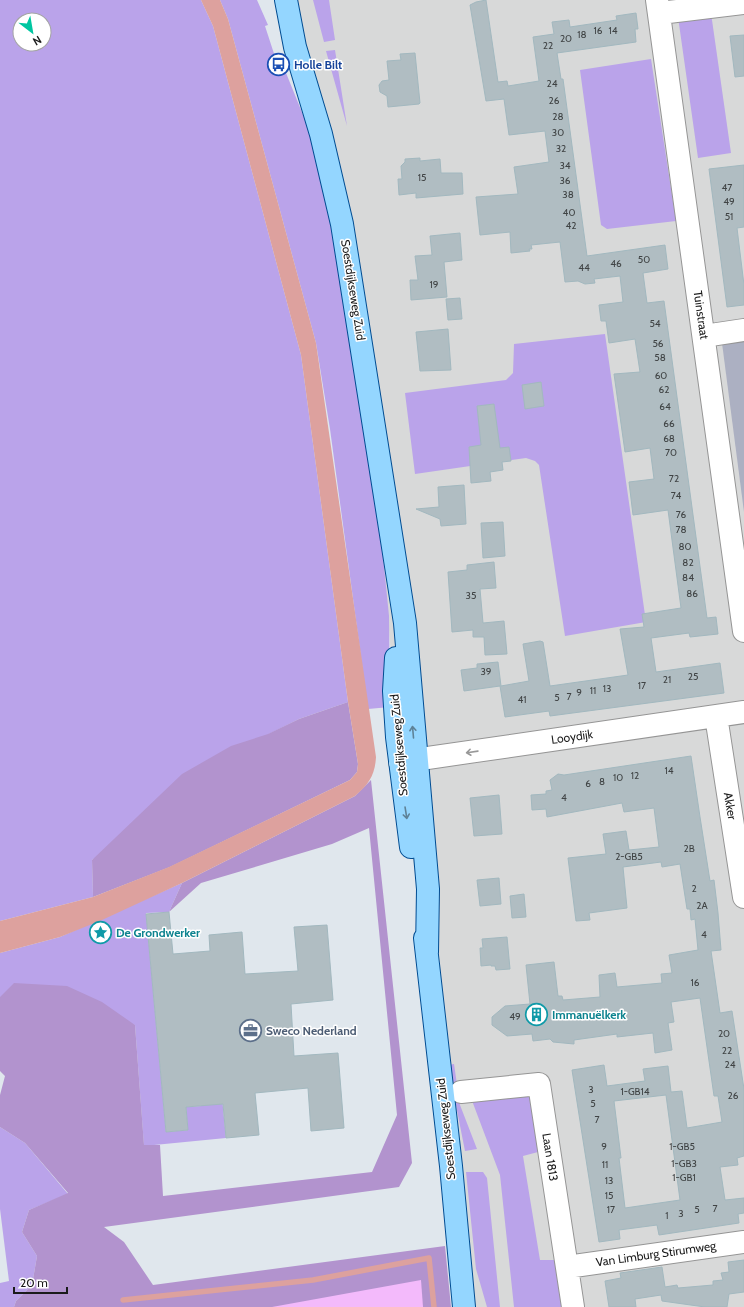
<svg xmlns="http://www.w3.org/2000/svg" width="744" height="1307" viewBox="0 0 744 1307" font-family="Cabin,sans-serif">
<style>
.residential{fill:#d8d9d9}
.construction{fill:#acb0c2}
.grass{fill:#baa3ea;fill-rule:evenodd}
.forest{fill:#b293ce}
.park{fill:#f3bafb}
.water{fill:#dda19e}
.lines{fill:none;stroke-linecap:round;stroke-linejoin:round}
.stream{stroke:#dda19e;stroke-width:5.5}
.building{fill:#b0bdc2;stroke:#a2b8bf;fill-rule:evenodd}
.minor-casing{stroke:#959595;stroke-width:24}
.major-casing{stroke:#004c92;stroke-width:24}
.minor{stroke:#fff;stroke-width:22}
.major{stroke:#94d6ff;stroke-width:22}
.oneway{stroke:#5e8298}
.oneway2{stroke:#989898}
.labels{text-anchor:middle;stroke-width:3;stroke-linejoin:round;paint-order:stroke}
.number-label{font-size:10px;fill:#404445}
.transit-label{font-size:12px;font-weight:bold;fill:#164399;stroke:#fff;text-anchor:start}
.street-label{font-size:12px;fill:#1b1b1b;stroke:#fff}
.culture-label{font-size:12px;font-weight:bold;fill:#0d838f;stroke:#fff;text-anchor:start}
.service-label{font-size:12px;font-weight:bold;fill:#4e5e75;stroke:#fff;text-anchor:start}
</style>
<rect width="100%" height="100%" fill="#e0e7ed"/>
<path class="residential" d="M275,0H744V1307H464L427,952L404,802L400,762L372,425L342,224Z"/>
<path class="construction" d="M744,340V512L722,343Z"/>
<path class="grass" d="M0,0H201L213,26L301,355L348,702L299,719L269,734L92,860L93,897L0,921ZM20,20H44V44H20Z
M220,0H257L268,25L265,26L279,69L284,68L310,132L328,208L380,526L389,616L390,707L368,709L330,429L316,343L228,19Z
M313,0H329L335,40L324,42Z
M711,13L731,153L698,158L678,17Z
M335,50L347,126L326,51Z
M651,59L676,221L607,229L601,225L580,70Z
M605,334L646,622L565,636L539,465L535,461L526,458L415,474L405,393L506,380L513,373L514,344Z
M182,883L169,912L146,913L166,1132L188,1130L186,1107L201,1106L220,1077L226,1138L144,1146L135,1025L0,997V953L60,937Z
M454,1064L460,1105L477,1149L465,1151L448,1065Z
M533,1093L538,1152L523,1156L540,1260H558L563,1307H514L500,1175L471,1098Z
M0,1127L25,1143L68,1194L29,1210L22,1232L37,1256L32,1285L16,1301L14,1307H0V1283L9,1281L0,1209Z
M466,1172H483L487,1178L500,1307H487L476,1269Z"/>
<path class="forest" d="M348,702L358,764L357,772L350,780L170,867L93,897L92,860L182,774L231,746L268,734L299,719Z
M371,780L412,1163L399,1187L104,1227L124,1242L153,1285L445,1246L451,1307H14L16,1301L32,1285L37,1256L22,1232L29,1210L68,1193L25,1143L0,1127V1095L5,1076L0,1071V997L14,983L67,986L102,1002L135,1025L144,1145H160L163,1196L372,1172L397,1115L369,828L332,844L201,883L169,912L182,883L355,796Z"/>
<path class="park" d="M421,1280L423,1307H272Z"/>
<path class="water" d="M201,0H220L228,19L316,343L376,757C375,775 369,784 355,796L182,883L102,920L60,937L0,953V921L93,897L169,867L350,780L357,772L358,764L348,702L301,355L213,26Z"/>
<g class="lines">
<path class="stream" d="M123,1300L313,1280L429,1258L434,1307"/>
</g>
<path class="building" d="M486,0L498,82L507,81L508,86L539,81L533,37L554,34L552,22L569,20L570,27L617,20L616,16L636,13L638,29H635L636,42L557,53L561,79H563L587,256L665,245L668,269L643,273L647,303L664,301L707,618L716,617L718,634L690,637L689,633L651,638L656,672L720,663L724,693L550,716L549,711L505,717L500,686L464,691L461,670L477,668V664L498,662L501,686L529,681L523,644L540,641L543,642L550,686L628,675L620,629L644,627L642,614L681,608L668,510L633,515L629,482L654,479L650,448L625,452L614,374L640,372L635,339L609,343L606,321H601L599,305L623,302L620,276L594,279L595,283L585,284L578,281L565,282L560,242L531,245L532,249H529L530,251L511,253L510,232L480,235L476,197L518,194L514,167L549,162L545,131L509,135L504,99L486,101L470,5L476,2Z
M744,35V76L735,77L730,36Z
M415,53L420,103L419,104L388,107L387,96L380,92L379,85L382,81L389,80L387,61L401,60L400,54Z
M420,158V161L440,159L441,173H462L463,194L416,198V193L399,195L398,179H402L401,166L405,162V159Z
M744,165V227L737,228L744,285V305L727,307L709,169Z
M460,233L462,260L444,262L447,297L411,300L410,280H418L415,256L432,255L430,236Z
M460,298L462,319L448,320L446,299Z
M448,329L451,370L420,371L416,332Z
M541,382L544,406L525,409L522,385Z
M494,404L500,448L509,447L511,461L502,462L503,470L490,472L491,481L471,483L469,447L481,445L477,406Z
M464,485L466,524L441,526L440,519L416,509L439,507L438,487Z
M503,522L505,556L483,558L481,523Z
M494,562L496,588L480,589L483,623L504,621L507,654L485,655L484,637H473V630L452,632L448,572L467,570V565Z
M691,756L700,817L710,881L714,880L718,913L721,950L711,951L720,1013L732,1011L744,1089V1156L737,1158L738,1165L720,1167L725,1200L744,1198V1213L738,1214L739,1223L659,1235L657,1225L619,1230L620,1239L599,1242L572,1070L604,1065L607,1086L645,1081L643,1069L668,1066L671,1092L682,1091L687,1128L722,1122L718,1096H714L700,998L671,1002L674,1022L668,1023L672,1050L655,1053L653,1033L617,1037V1034L574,1040V1044L553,1042L550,1039L533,1041L532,1034L507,1036L492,1025V1017L505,1006L530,1004L526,965L554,962L558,996H562L563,1000L600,997L599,975L615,973L617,987L662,983L661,974L672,973L669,955L698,950L695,919L691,920L690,909H687L680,864L662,867L661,862L623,867L627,908L589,913L590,920L576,921L568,858L606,854L603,834L626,831L629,850L659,847L654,808L624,812L622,803L547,817L546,809L532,810L531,795L546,794V791L552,790L550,780L558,774L564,775ZM666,1095L680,1200L625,1208L619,1158H621L614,1101Z
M499,795L502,834L474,836L470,798Z
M499,878L501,904L480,906L477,880Z
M524,894L526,917L512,918L510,896Z
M169,912L173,954L210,951L209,935L242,932L245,974L298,971L294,927L327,925L333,1000L291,1004L294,1056L338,1053L344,1128L311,1131L308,1088L255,1093L259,1135L226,1138L223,1104L186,1107L188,1130L166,1132L146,914Z
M507,937L510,969L496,970L495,966H491V965L481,966L480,948H483L482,939Z
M744,1260V1292L729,1294L727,1307H705L662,1301L661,1295L635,1299L636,1307H609L605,1281L621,1278L620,1273L662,1267L665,1287L677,1285L678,1288L713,1285V1281L723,1280L721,1273L729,1272L728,1262Z"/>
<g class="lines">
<defs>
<path id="minor" d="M657,0L744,631
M660,13L744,3
M704,336L744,330
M716,716L744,897
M400,762L744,712
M461,1092L539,1084L573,1307
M567,1267L744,1242"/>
<path id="major" d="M286,0L295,47L321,134L342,224L405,623L428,889L427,952
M396,658L394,691L397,737L411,847
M425,938L451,1166L464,1307"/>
</defs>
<use href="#minor" class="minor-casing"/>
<use href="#major" class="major-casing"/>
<use href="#minor" class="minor"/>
<use href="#major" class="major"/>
</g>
<defs><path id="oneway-shaft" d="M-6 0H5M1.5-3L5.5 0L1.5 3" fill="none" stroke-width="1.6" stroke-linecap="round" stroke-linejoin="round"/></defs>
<g class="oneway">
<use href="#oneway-shaft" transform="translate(413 732) rotate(-95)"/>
<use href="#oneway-shaft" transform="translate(406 813) rotate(81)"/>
</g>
<use class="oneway2" href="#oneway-shaft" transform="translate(472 752) rotate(172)"/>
<defs>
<symbol id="bus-ring" viewBox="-11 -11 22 22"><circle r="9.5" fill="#fff" stroke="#1a4fb4" stroke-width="1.5"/><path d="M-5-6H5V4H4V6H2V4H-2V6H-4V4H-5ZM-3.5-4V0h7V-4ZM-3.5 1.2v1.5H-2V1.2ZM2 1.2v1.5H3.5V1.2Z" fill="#1a4fb4"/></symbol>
<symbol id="sight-ring" viewBox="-11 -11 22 22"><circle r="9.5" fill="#fff" stroke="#0f9aa8" stroke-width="1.5"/><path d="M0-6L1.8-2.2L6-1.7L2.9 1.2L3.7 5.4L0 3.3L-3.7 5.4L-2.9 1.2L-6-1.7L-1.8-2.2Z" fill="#0f9aa8"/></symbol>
<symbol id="building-ring" viewBox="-11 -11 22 22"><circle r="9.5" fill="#fff" stroke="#0f9aa8" stroke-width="1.5"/><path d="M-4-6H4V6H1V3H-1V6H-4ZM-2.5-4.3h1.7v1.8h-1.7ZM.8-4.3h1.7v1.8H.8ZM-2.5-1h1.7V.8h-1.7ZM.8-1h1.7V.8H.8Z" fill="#0f9aa8"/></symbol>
<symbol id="office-ring" viewBox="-11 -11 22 22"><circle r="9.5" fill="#fff" stroke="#5c6f8a" stroke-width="1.5"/><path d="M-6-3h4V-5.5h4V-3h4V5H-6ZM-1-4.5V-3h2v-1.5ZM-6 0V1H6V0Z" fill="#5c6f8a"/></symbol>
</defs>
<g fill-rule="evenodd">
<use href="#bus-ring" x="266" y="52" width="25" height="25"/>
<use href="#sight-ring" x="88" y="920" width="25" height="25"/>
<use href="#building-ring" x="524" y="1002" width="25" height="25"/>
<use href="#office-ring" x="238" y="1018" width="25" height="25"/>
</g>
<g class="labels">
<g class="number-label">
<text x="598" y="34">16</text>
<text x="613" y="34">14</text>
<text x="582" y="38">18</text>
<text x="566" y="42">20</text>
<text x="548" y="49">22</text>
<text x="552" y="87">24</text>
<text x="554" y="104">26</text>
<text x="558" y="120">28</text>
<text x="558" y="136">30</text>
<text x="561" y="152">32</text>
<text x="565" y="169">34</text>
<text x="422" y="181">15</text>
<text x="565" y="184">36</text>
<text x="727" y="191">47</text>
<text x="568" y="198">38</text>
<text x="729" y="205">49</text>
<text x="569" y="216">40</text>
<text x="729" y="220">51</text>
<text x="571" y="229">42</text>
<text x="644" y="263">50</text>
<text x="616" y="267">46</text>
<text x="584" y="271">44</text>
<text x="434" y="288">19</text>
<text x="655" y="327">54</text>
<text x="658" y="347">56</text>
<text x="660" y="361">58</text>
<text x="661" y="379">60</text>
<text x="664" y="393">62</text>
<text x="665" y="410">64</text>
<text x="669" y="427">66</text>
<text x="669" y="442">68</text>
<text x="671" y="456">70</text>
<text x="674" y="482">72</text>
<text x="676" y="499">74</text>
<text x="681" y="518">76</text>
<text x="681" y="533">78</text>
<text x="685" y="550">80</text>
<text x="688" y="566">82</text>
<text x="688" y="581">84</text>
<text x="692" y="597">86</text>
<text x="471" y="599">35</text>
<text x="486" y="675">39</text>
<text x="693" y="680">25</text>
<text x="667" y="683">21</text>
<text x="642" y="689">17</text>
<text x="607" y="692">13</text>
<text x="593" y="694">11</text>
<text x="579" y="696">9</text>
<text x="569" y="700">7</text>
<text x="557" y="701">5</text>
<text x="522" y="703">41</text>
<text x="669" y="774">14</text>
<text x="635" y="779">12</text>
<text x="618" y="781">10</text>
<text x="602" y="785">8</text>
<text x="588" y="787">6</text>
<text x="564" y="801">4</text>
<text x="689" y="852">2B</text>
<text x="629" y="860">2-GB5</text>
<text x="694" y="892">2</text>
<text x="702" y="909">2A</text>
<text x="704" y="938">4</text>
<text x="695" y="986">16</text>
<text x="515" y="1020">49</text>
<text x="724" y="1037">20</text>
<text x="727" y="1054">22</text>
<text x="730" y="1068">24</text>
<text x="591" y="1093">3</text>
<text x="635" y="1095">1-GB14</text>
<text x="733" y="1099">26</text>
<text x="593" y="1107">5</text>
<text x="597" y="1123">7</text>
<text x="604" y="1150">9</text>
<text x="682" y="1150">1-GB5</text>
<text x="684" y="1167">1-GB3</text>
<text x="605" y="1168">11</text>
<text x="684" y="1181">1-GB1</text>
<text x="609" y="1184">13</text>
<text x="609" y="1199">15</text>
<text x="715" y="1212">7</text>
<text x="611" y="1213">17</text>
<text x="697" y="1213">5</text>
<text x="681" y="1217">3</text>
<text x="667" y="1219">1</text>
</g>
<g class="transit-label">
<text x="294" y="69">Holle Bilt</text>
</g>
<g class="street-label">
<text transform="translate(353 290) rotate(81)" y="4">Soestdijkseweg Zuid</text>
<text transform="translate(701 315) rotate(82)" y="4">Tuinstraat</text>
<text transform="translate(572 737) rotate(-8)" y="4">Looydijk</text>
<text transform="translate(399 745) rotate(-95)" y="4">Soestdijkseweg Zuid</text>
<text transform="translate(730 806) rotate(81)" y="4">Akker</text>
<text transform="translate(446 1129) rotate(-96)" y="4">Soestdijkseweg Zuid</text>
<text transform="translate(550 1157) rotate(81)" y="4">Laan 1813</text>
<text transform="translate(656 1254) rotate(-8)" y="4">Van Limburg Stirumweg</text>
</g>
<g class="culture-label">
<text x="116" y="937">De Grondwerker</text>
<text x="552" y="1019">Immanuëlkerk</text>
</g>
<g class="service-label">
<text x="266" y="1035">Sweco Nederland</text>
</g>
</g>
<g transform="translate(32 32) rotate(149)"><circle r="19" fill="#ffffff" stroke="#a4a4a4"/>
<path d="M0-3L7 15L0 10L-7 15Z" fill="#00c6a1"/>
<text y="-6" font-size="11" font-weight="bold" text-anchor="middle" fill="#1b1b1b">N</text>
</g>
<path d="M14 1287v6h53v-6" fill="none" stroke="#1b1b1b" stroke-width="2"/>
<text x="20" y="1287" font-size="12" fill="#1b1b1b" stroke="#ffffff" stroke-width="3" paint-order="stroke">20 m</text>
</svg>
